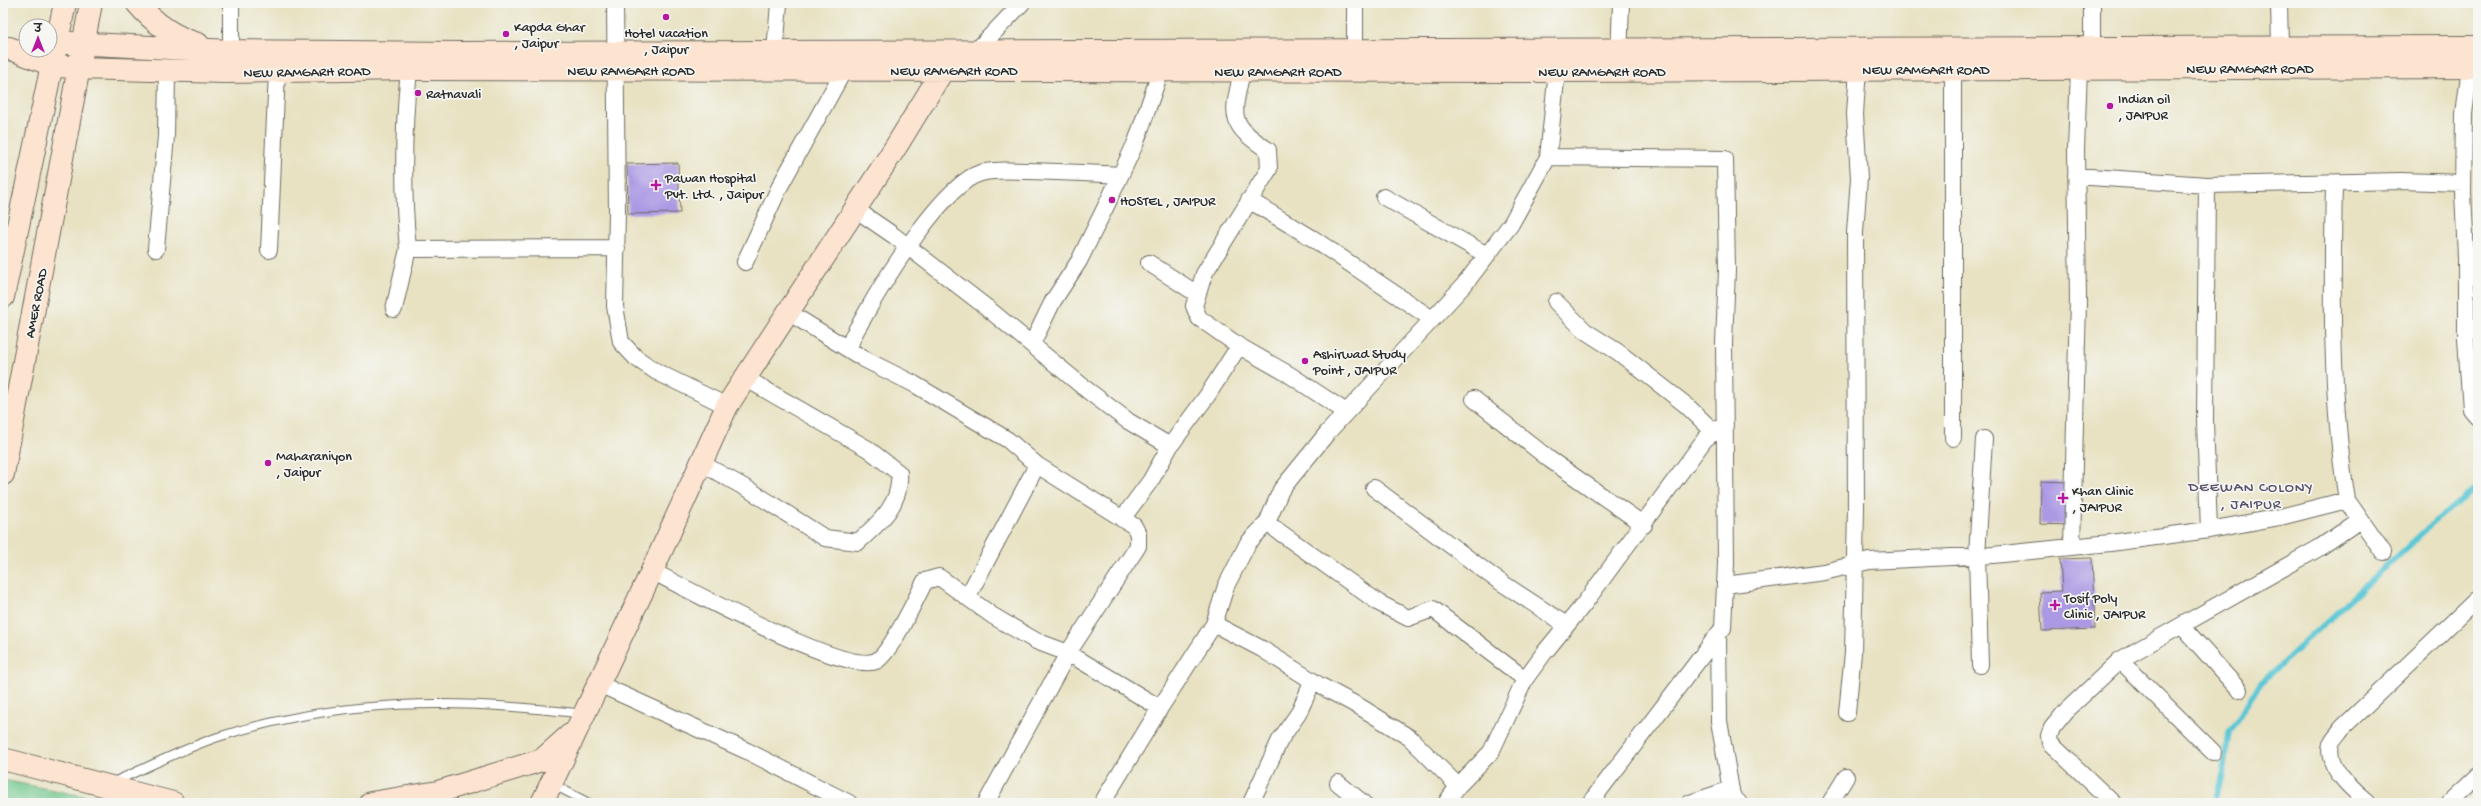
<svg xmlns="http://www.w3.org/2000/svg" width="2481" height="806" viewBox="0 0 2481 806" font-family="'Gochi Hand','Playpen Sans Deva',sans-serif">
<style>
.green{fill:#72c88d;stroke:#4e7a5c}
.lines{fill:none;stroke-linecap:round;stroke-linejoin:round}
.stream{stroke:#5cc7d6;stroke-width:5.5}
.building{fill:#ac99e4}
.lane-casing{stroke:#6d6b60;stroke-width:10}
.street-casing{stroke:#6d6b60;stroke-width:18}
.secondary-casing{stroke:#6d6b60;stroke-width:24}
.lane{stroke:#fff;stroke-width:8}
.street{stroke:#fff;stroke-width:16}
.secondary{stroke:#fde4d1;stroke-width:22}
.poi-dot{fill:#b5179e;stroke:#f6f6f2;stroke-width:1.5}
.labels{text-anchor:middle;stroke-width:3.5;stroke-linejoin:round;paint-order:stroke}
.poi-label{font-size:14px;fill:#2b2b2b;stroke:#f6f6f2;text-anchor:start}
.street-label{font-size:14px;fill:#2b2b2b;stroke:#f6f6f2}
.neighbourhood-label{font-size:15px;letter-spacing:1px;fill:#58526c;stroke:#f6f6f2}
</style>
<rect width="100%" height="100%" fill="#f6f6f2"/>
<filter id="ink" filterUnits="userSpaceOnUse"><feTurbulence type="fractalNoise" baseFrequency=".025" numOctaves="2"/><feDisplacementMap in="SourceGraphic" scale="8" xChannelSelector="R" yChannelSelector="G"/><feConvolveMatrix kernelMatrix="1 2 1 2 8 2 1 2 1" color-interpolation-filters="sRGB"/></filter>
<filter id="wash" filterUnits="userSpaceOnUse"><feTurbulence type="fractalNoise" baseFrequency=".012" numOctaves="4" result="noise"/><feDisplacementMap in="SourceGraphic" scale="16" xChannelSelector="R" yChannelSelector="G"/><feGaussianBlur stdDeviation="0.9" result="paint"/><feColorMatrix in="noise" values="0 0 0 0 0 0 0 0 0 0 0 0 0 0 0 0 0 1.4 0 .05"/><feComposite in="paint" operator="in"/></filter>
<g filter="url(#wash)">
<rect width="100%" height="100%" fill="#e8e2c2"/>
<path class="green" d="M3,780L119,803H3Z"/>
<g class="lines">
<path class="stream" d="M2216,803L2225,766L2229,732L2260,684L2434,522L2478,488"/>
</g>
<g id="blocks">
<path class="building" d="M678,163L680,213L628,214L627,164Z
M2041,481L2071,482L2070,525L2040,524Z
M2092,558L2095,629L2042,631L2040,592L2062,591L2060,559Z"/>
</g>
</g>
<g filter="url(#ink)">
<use href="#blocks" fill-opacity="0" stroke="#6d6b60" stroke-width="1"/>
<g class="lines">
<defs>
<path id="lane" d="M113,782C147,768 182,749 218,737C341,698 457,698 584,714
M552,784L589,803"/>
<path id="street" d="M231,3V51
M615,3L617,212L615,306L621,342L636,358L657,372L727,406
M1355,3V50
M2279,3L2280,47
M976,51L1022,3
M775,52L779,3
M2092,58V3
M1619,59L1621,3
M2470,67L2464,114L2463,192L2466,257V339L2471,409L2478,417
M1953,69V438
M1557,71L1548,157L1725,159L1727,270L1724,343L1726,563L1723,628L1590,803
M2076,176L2207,185L2401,181L2463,183
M2207,185L2205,421L2209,530
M1384,197L1487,255
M1249,200L1312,238L1432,319
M855,209L893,235L986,307L1087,390L1128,421L1170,446L1207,396L1239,346L1199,318L1194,306L1204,274L1269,169L1268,150C1226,123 1233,115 1242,71
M156,249L166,136L167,71
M408,249C402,187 403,131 409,69
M269,250L277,72
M745,262L780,186L844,70
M1149,263L1197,294
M1556,302L1585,331L1618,352L1686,405L1714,432
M394,309L408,249L617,248
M788,312L864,359L914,384L1008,440L1037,465
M1032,344L1053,301L1079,261L1107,204L1136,142L1161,70
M1239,346L1290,375L1346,412
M850,350C849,338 860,325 865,315C883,282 945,182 981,173C995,169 1014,171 1029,171C1060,172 1090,173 1120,175
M1474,399L1549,459L1644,525
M701,463L751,491L825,538L858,542C879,523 902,504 899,473L868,449L745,378
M1374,488L1493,577L1566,625
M2347,500L2383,552
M1122,519L1151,480L1170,446
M1267,523L1379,603L1408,618L1433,609L1525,679
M2072,546L2078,300L2076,150L2079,68
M652,571C687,589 845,675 876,661C890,654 917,597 925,581L939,577L993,616L1036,641L1068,653L1160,708L1214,624L1226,586L1248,543L1267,523L1281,490L1328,432L1464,285L1511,224L1548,157
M1725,585L1824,572L1869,561L1993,555L2110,543L2209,530L2280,517L2347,500C2330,395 2332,289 2334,183
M968,596L1037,465L1134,526L1138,534V546L1068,653L986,803
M1214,624L1262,649L1319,685L1362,708L1410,738L1458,786
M2182,626L2239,690
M1718,634L1719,721L1732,796L1739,803
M2120,660L2213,752
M1980,665L1977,556L1984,439
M599,684L747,751L849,803
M1847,713L1853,653L1856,508L1855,232L1859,178L1855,114L1858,69
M1338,783L1363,803
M1102,803L1160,708
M1251,803L1280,740L1298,714L1313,681
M1446,803L1458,786L1491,752L1525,679L1544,653L1584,604L1705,439L1725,424
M1690,803L1731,789
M1830,803L1846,777
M2113,803L2050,743L2049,736L2052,728L2066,711L2120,660L2319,548L2360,520
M2368,803C2353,790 2325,767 2331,744C2333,738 2339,733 2342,728L2478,598
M2449,803L2478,776"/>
<path id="secondary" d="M137,3C153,22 173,37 198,44
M50,42L231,51L461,53L2478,47
M9,48L52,65L79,68L224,72L409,69L1557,71L2478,67
M3,297L65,3
M3,474L91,3
M3,759L173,803
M371,803L438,792L542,760L570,735
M542,803L652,571L727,406L897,145L943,70L953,64"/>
</defs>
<use href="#lane" class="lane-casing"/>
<use href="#street" class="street-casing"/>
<use href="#secondary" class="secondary-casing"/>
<use href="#lane" class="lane"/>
<use href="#street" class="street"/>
<use href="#secondary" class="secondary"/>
</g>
</g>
<g class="poi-dot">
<circle cx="666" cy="17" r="4"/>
<circle cx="506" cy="34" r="4"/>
<circle cx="418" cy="93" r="4"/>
<circle cx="2110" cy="106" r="4"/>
<path d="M654 179h4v4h4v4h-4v4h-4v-4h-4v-4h4z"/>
<circle cx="1112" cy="200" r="4"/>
<circle cx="1305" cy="361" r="4"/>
<circle cx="268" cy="463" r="4"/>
<path d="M2061 492h4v4h4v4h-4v4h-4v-4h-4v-4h4z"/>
<path d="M2053 599h4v4h4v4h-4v4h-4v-4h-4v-4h4z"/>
</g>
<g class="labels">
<g class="poi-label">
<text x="514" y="31">Kapda Ghar<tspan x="514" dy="16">, Jaipur</tspan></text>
<text x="666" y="37" text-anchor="middle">Hotel vacation<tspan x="666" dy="16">, Jaipur</tspan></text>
<text x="426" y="98">Ratnavali</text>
<text x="2118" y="103">Indian oil<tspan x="2118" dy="16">, JAIPUR</tspan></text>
<text x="665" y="182">Pawan Hospital<tspan x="665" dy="16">Pvt. Ltd. , Jaipur</tspan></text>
<text x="1120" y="205">HOSTEL , JAIPUR</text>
<text x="1313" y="358">Ashirwad Study<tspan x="1313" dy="16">Point , JAIPUR</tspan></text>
<text x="276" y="460">Maharaniyon<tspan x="276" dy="16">, Jaipur</tspan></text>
<text x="2072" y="495">Khan Clinic<tspan x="2072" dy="16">, JAIPUR</tspan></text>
<text x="2064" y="602">Tosif Poly<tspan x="2064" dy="16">Clinic , JAIPUR</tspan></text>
</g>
<g class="street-label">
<text x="2250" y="73">NEW RAMGARH ROAD</text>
<text x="1926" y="74">NEW RAMGARH ROAD</text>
<text x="631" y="75">NEW RAMGARH ROAD</text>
<text x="954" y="75">NEW RAMGARH ROAD</text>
<text transform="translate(307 71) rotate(-1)" y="5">NEW RAMGARH ROAD</text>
<text x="1278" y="76">NEW RAMGARH ROAD</text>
<text x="1602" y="76">NEW RAMGARH ROAD</text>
<text transform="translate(35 303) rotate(-79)" y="5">AMER ROAD</text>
</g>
<g class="neighbourhood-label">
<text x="2251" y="491">DEEWAN COLONY<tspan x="2251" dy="17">, JAIPUR</tspan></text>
</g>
</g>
<rect width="2481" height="806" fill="none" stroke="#f6f6f2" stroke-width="16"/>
<g transform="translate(38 38)"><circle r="19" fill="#f6f6f2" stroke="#a5a5a2"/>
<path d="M0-3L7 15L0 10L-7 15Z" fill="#b5179e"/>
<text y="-6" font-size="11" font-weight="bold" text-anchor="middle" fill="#2b2b2b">उ</text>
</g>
</svg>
